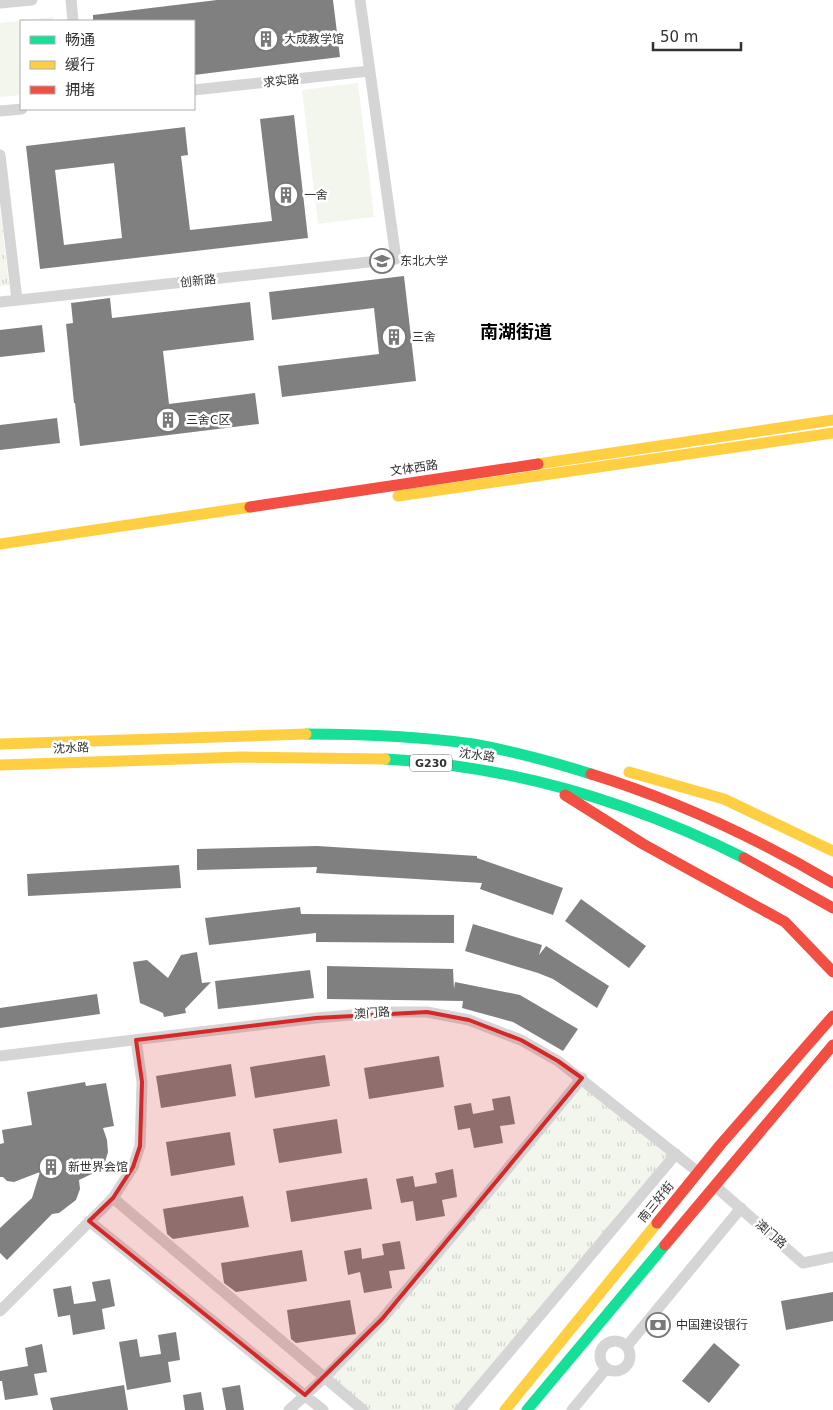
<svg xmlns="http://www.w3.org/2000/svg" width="833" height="1410" viewBox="0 0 833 1410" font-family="'DejaVu Sans','Noto Sans SC',sans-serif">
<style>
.grass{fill:url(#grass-tufts)}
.pitch{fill:#f3f6ed}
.building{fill:#808080;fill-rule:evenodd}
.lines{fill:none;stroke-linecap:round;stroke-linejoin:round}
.street{stroke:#d5d5d5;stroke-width:11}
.fast{stroke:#16e098;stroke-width:11}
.slow{stroke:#ffcf43;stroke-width:11}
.jam{stroke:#f24e42;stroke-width:11}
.marked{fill:#d62828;fill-opacity:0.2;stroke:#d62828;stroke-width:4;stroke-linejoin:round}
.labels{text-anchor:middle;stroke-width:5;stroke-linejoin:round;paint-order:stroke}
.shield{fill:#fff;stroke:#6f6f6f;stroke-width:1}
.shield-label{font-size:11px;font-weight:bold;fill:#313131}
.poi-label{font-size:12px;fill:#313131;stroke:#fff;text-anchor:start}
.street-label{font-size:12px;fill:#313131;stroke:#fff}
.district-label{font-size:18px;font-weight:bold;fill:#000;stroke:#fff}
</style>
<defs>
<pattern id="grass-tufts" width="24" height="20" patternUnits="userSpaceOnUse" patternTransform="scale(1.25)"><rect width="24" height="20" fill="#f3f6ed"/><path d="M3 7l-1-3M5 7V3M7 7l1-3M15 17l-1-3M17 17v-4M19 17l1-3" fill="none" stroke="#d1d3cc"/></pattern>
</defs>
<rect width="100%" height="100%" fill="#fff"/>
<path class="grass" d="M0,209L9,285L0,286Z
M582,1078L676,1154L460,1410H363L325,1377L382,1319Z"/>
<path class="pitch" d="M53,17V21H21V95L0,97V23Z
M358,83L374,217L318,224L302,90Z"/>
<path class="building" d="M217,0H333L340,57L194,75V21H93V15Z
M294,115L308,238L40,269L26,146L185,127L188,155L181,156L190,230L272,221L260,119ZM114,163L122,238L64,245L55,170Z
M404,276L416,381L282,397L278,366L379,354L374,308L272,320L269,292Z
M110,298L112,318L250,302L254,340L163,351L169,404L255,393L259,424L80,446L75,403H74L66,324L73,323L71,303Z
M42,325L45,352L0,357V330Z
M57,418L60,443L0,450V425Z
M317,846L477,856V858L563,888L553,915L480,889L482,883L316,873L317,867L197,870V849Z
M179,865L181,888L28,896L27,874Z
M581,899L646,946L629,968L565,921Z
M300,907L301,914L454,915V943L316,942V933L209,945L205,918Z
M473,924L542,945L539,955L546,946L609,986L597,1008L553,979L538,973L465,951Z
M197,952L202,983L211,982L185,1009L186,1013L164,1017L163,1013L140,1003L133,962L147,960L168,978L181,955Z
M327,966L453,969L454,989L455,982L520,995L578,1029L563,1051L513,1022L462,1008L463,1001L327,999Z
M310,970L314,998L218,1009L215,981Z
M97,994L100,1014L0,1028V1008Z
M325,1055L330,1086L255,1098L250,1067Z
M439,1056L444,1087L369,1099L364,1068Z
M231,1064L236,1096L161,1108L156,1076Z
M85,1082L86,1086L106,1083L114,1126L103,1128L107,1140L108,1152L105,1162L98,1171L79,1180L80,1189L76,1200L59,1213L52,1214L7,1260L0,1253V1228L32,1198L40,1172L14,1182L7,1181L3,1177H0V1144L4,1143L2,1130L32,1125L27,1092Z
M510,1096L515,1124L500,1126L503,1143L474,1148L470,1128L458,1130L454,1106L471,1103L473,1114L494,1110L492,1099Z
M337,1119L342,1153L279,1163L273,1129Z
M230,1132L235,1165L171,1176L166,1142Z
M453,1169L457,1197L442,1200L445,1216L416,1221L413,1201L401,1203L396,1179L413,1176L415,1187L437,1183L435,1173Z
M367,1178L372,1209L291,1222L286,1191Z
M243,1196L249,1227L173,1239L167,1234L163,1209Z
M400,1241L405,1269L389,1271L392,1288L364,1293L360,1272L348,1275L344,1251L361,1248L362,1259L384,1255L382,1244Z
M302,1250L307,1281L236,1292L224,1283L221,1263Z
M110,1279L115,1306L102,1309L105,1329L73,1335L70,1315L58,1317L53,1289L71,1286L74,1304L96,1301L92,1282Z
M833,1292V1321L786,1330L781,1301Z
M350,1300L356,1334L296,1343L291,1339L287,1310Z
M176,1332L180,1360L168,1362L171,1382L127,1390L119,1342L137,1339L140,1357L161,1354L158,1335Z
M714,1343L740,1365L709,1403L682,1381Z
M42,1344L47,1372L34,1374L38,1395L5,1400L2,1381H0V1371L28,1366L25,1348Z
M124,1385L128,1410H53L50,1398Z
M240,1385L244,1410H226L222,1388Z
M201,1392L204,1410H185L183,1395Z"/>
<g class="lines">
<path class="street" d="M71,0L73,21
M0,3L32,0
M194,90L369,71
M0,111L22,109
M0,155L17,300
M0,302L396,259L360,0
M0,1056L316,1018L386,1012H427L469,1020L521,1040L558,1061L698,1172
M715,1186L803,1263L833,1257
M113,1198L363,1410
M89,1221L323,1410
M0,1311L113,1198L133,1167L140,1146L141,1117L142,1082L136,1040
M600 1356a15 15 0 1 1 30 0a15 15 0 1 1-30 0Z
M627,1346L741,1208
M289,1410L325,1377L382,1319L458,1229L582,1078
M460,1410L676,1154
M572,1410L606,1369"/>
<path class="fast" d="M306,734C361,734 418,736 473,744C513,751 553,762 591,774
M385,759C513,766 630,801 744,858
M527,1410L665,1245"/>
<path class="slow" d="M538,464L833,420
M398,496L833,433
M0,544L250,507
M0,744L306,734
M0,765L242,757L385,759
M629,772L724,799L833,851
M505,1410L657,1223"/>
<path class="jam" d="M250,507L538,464
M591,774C676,800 756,838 833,883
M565,795L643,844L785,922L833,972
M744,858L833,908
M657,1223L721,1144L833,1016
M665,1245L833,1045"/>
</g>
<path class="marked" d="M427,1012L469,1020L521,1040L558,1061L582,1078L382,1319L305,1395L89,1221L113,1198L133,1167L140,1146L142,1082L136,1040L316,1018Z"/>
<defs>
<symbol id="building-ring" viewBox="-11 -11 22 22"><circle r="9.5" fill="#fff" stroke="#797979" stroke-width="1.5"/><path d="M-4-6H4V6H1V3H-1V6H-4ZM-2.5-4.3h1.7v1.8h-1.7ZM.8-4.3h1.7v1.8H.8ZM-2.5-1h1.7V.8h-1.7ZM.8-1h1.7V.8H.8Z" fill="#797979"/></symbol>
<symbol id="university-ring" viewBox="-11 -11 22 22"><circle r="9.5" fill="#fff" stroke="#797979" stroke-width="1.5"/><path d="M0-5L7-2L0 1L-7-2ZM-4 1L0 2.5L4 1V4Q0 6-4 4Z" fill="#797979"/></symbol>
<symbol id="bank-ring" viewBox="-11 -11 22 22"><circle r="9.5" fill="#fff" stroke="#797979" stroke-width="1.5"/><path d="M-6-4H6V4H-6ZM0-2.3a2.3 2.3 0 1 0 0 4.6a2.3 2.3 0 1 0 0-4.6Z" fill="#797979"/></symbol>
</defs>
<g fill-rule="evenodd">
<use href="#building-ring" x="252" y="25" width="28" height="28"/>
<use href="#building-ring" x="272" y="181" width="28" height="28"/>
<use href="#university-ring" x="368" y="247" width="28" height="28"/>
<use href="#building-ring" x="380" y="323" width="28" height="28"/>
<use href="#building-ring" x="154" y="406" width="28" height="28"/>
<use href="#building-ring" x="37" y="1153" width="28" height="28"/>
<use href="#bank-ring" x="644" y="1311" width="28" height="28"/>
</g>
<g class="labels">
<rect class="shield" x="410" y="754.5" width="42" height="17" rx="4"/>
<g class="shield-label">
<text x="431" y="767">G230</text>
</g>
<g class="poi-label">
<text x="284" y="43">大成教学馆</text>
<text x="304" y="199">一舍</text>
<text x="400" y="265">东北大学</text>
<text x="412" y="341">三舍</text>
<text x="186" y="424">三舍C区</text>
<text x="68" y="1171">新世界会馆</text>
<text x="676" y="1329">中国建设银行</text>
</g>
<g class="street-label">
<text transform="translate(281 81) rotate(-6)" y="4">求实路</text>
<text transform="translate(198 281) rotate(-6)" y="4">创新路</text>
<text transform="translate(414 468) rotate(-8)" y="4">文体西路</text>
<text transform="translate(71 748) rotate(-2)" y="4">沈水路</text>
<text transform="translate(477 755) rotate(8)" y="4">沈水路</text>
<text transform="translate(372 1013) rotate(-4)" y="4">澳门路</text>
<text transform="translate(656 1202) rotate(-51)" y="4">南三好街</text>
<text transform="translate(771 1234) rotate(41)" y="4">澳门路</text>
</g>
<g class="district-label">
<text x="516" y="338">南湖街道</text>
</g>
</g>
<rect x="20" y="20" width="175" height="90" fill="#ffffff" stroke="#adadad"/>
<rect x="30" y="36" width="25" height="8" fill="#16e098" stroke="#adadad"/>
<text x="65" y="45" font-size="15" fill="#313131">畅通</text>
<rect x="30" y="61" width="25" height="8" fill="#ffcf43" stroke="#adadad"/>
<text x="65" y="70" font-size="15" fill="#313131">缓行</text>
<rect x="30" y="86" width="25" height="8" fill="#f24e42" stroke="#adadad"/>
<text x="65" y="95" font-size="15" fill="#313131">拥堵</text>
<path d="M653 42v8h88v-8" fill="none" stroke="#313131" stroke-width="2.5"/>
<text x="660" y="42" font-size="15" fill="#313131" stroke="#ffffff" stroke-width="4" paint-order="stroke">50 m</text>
</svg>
